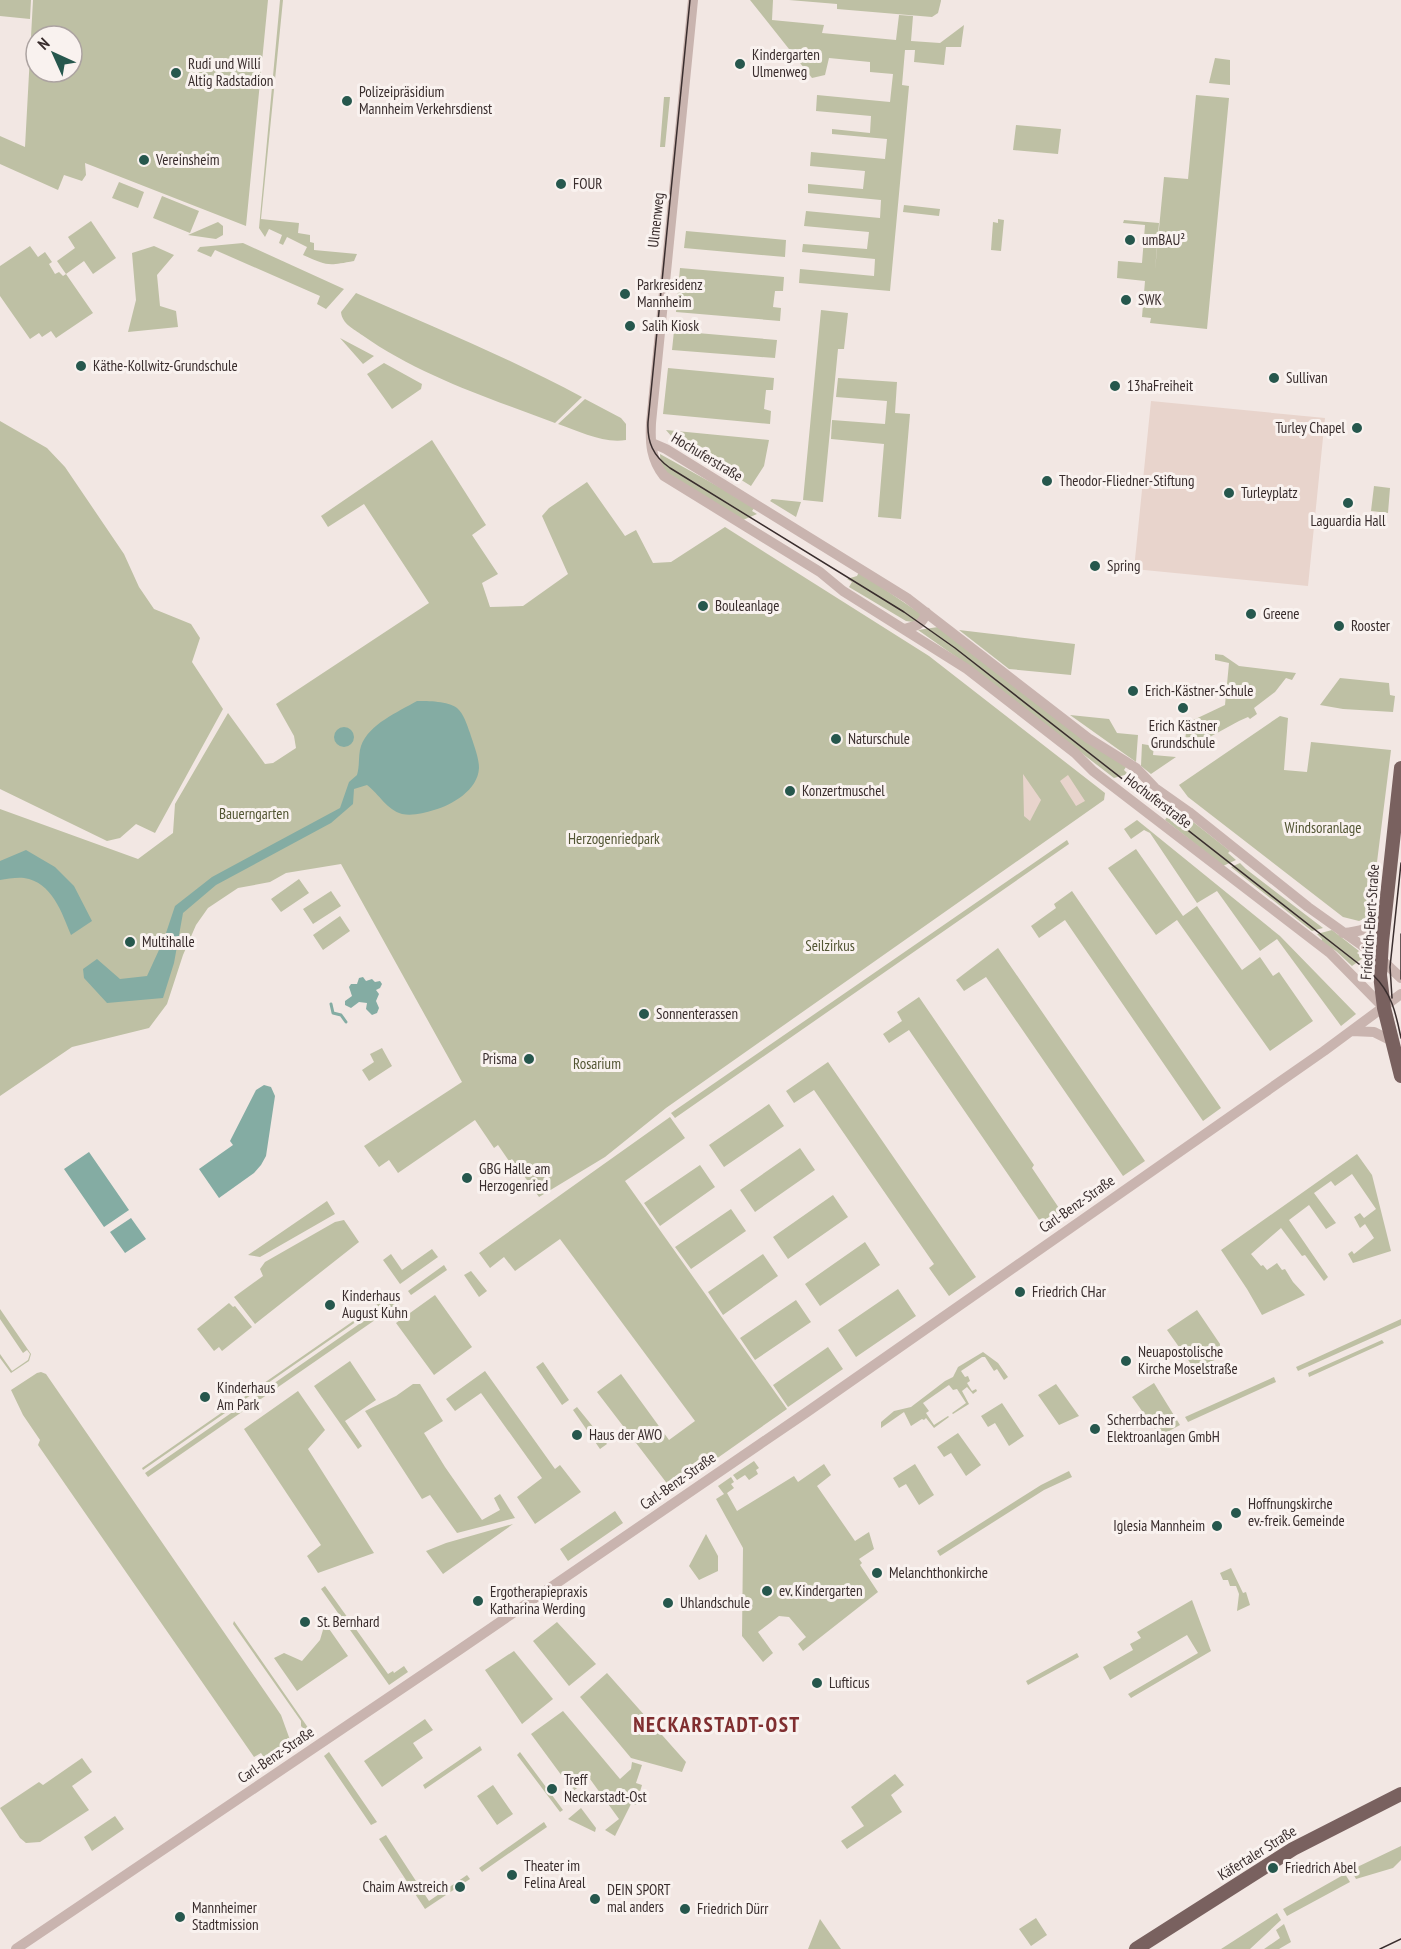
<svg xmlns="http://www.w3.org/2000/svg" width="1401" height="1949" viewBox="0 0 1401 1949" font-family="'PT Sans Narrow',sans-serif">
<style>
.green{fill:#bec0a4;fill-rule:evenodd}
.plaza{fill:#e8d4cc}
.water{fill:#84aca3}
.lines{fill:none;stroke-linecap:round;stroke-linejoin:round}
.stream{stroke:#84aca3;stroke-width:3}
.minor{stroke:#c9b4af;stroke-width:10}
.major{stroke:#79615f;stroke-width:14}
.tram{stroke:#392d2d;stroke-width:1.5}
.poi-dot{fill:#26574d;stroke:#f9f2ef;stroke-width:2}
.labels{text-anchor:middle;stroke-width:6;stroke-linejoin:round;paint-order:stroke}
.poi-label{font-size:15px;fill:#392d2d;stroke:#f9f2ef;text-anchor:start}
.street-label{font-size:15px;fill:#392d2d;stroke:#f9f2ef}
.park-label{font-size:15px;fill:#525533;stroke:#f9f2ef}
.district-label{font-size:21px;font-weight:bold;letter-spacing:1.5px;fill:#802e30;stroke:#f9f2ef}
</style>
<rect width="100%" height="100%" fill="#f2e7e3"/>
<path class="green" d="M0,0H31L30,19L0,16Z
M33,0H268L246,226L85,163L86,175L82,181L64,175L58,190L0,164V136L25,147ZM36,36H72V72H36Z
M280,0H283L261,219L299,223L298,233L310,235V242L314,243V250L357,254L354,261C327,266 328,266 303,255L307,247L287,237L283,245L279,243L282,235L269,229L265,237L259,228Z
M750,0H773L772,20L824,25L822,33L896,40L899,15L913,16L911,41L940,43L964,25L961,47H946L944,65L914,62L915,50H905L902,85L909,86L890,291L799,283L800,269L874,276L875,259L802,252L803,244L867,249L869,232L804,226L806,211L880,218L881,200L808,193V184L863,189L865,171L810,166L811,152L885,159L887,139L832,134V129L870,133L871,116L816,111L817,95L890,102L893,74L870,72V62L829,58L825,75L812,78Z
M789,0H941V1L938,13L932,17L837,9V4Z
M1215,58L1230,60V85L1209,83Z
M1196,95L1229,98L1207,329L1150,323L1151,318L1142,317L1145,281L1117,278L1118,261L1142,263L1145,225L1123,223L1124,220L1159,223L1155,270L1164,177L1188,179Z
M664,97H670L665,147H660Z
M1016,125L1061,129L1058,154L1013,150Z
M119,182L144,192L138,208L112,198Z
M162,196L199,211L190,233L153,218Z
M904,205L940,209L939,216L903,212Z
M998,219L1004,220L1001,251L991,250L993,222L998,223Z
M91,221L116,258L93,274L84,261L66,274L93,313L56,338L51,331L42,337L39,333L30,339L0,296V266L30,246L38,257L45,252L52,262L49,264L55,274L59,272L63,276L66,274L57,261L75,248L68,237Z
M218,222L223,226V235L216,239L188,235Z
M686,231L786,240L785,257L684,248Z
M243,243L344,289L326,309L317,304L320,296L215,250L211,257L197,251L200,247Z
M154,246L174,255L157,275L160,306L176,311L178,327L128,332L136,300L132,253Z
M680,268L784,277L783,291H775L773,307L781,308L780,321L676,312Z
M356,293C432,326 509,358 582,397L555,423C489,398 420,376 362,335C354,329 342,324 341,312Z
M821,310L848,313L844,349H838L823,502L803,500Z
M674,331L777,340L775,358L672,350Z
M340,338L374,356L363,364Z
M384,363L422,384L421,389L392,409L367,374Z
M668,368L774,378L773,390H766L764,409L771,411L770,424L663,414Z
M838,378L897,382L895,413L910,414L901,519L878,517L884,444L831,439L832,420L885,424L887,401L836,397Z
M585,399L621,418L626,424V440C604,444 579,431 558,424Z
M0,421L47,448L65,467L124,554L139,587L154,609L191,624L200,638L192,662L223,709L155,833L136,824L120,838L107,841L0,789Z
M666,430L769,440L764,466L751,486L672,437Z
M432,440L486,525L472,535L498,574L482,583L490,607L523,606L568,574L542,516L549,508L587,482L625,536L636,530L653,563L671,562L725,527L929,656L1105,793L1104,800L666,1108L605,1157L539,1197L512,1159L509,1161L498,1145L494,1148L475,1120L398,1173L389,1160L379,1167L364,1146L462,1082L341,864L286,873L270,882L238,888L208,908L196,925L183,955L167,1004L149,1028L72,1047L0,1096V809L138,859L173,833L175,804L228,713L265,764L273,763L296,748L294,736L276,704L429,603L364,504L328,527L321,516Z
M660,454L755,507L752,511L757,514L743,520L666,473L661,468Z
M1374,486L1390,488L1388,513L1371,511Z
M772,499L801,502L796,517L770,501Z
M859,572L924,616L913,622L906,621L849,587L852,582L847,579L857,576Z
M938,627L1126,767L1124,770L1128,774L1114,778L962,661L918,630Z
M959,630L1075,644L1071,675L1009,669Z
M1215,654L1223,655L1239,666L1296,673L1292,680L1286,678L1275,692L1254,708L1257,714L1250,719L1248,717L1239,721L1184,751L1187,723L1225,705L1229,663L1215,660Z
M1340,678L1389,683L1390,695L1395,696L1393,712L1343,709L1320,705Z
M1070,715L1109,719L1117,733L1138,735L1136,762Z
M1280,716L1288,718L1284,770L1307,772L1311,742L1391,750L1375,878L1369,893L1366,918L1359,921L1343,917L1188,797L1179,785Z
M1142,744L1154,746L1153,755L1176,757L1151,774L1141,766Z
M1178,810L1230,851L1228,853L1236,860L1223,866L1165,820L1167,817L1163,814Z
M1137,820L1280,936L1356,1014L1341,1026L1277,939L1260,951L1217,891L1197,903L1150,833L1144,830L1131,839L1124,829Z
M1067,840L1069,844L675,1118L671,1113Z
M1136,849L1183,916L1197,906L1242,970L1260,957L1273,976L1279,972L1313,1021L1270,1051L1177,920L1156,935L1108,868Z
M1240,863L1246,869L1323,928L1312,931L1231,867Z
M299,879L309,893L281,912L271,899Z
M331,891L341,906L313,924L303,909Z
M1072,891L1221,1108L1203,1121L1065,920L1039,938L1031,926L1056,908L1054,904Z
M340,916L350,931L323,950L313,935Z
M1332,930L1359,951L1357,953L1363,958L1352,966L1336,951L1321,942L1322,939L1317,934Z
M998,948L1145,1161L1123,1176L986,977L964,991L956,980Z
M919,997L1034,1165L1032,1168L1065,1217L1046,1230L909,1030L889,1043L883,1034L902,1021L897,1012Z
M382,1048L392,1066L369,1081L362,1070L374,1062L370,1054Z
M828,1062L976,1277L949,1296L929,1268L934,1264L814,1090L794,1103L786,1091Z
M769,1104L784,1126L724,1167L709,1145Z
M670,1117L685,1138L625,1181L787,1409L672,1490L597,1392L621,1374L669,1440L695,1421L560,1239L515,1271L504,1257L490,1268L479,1253Z
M800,1148L815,1170L755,1212L740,1190Z
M1357,1154L1372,1175L1391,1251L1353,1263L1348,1254L1352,1251L1354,1254L1374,1238L1365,1224L1360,1228L1354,1217L1360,1213L1364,1218L1376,1209L1352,1174L1335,1186L1331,1181L1314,1193L1336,1223L1326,1229L1309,1205L1289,1220L1328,1277L1324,1281L1305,1255L1302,1256L1281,1228L1251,1254L1261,1266L1263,1265L1267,1270L1277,1263L1282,1270L1285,1269L1293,1282L1305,1295L1262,1315L1247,1289L1221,1250Z
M700,1165L715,1187L660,1226L644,1203Z
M833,1195L848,1217L788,1259L773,1237Z
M327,1201L335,1214L260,1257L248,1255Z
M731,1209L746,1231L691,1269L675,1247Z
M344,1220L359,1242L255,1324L234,1297L263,1276L260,1269L265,1262L335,1222Z
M865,1242L880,1265L820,1306L805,1284Z
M432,1249L438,1257L400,1284L383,1260L391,1254L402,1270Z
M763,1254L778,1276L723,1315L708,1292Z
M444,1265L447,1270L411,1295L408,1291Z
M471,1271L487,1291L479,1297L464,1275Z
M898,1289L916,1316L856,1357L838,1330Z
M395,1292L396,1294L143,1470L142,1468Z
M435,1295L472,1347L434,1375L396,1323Z
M398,1297L401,1302L148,1477L145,1473Z
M796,1300L811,1322L755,1360L740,1338Z
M229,1303L233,1307L235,1306L252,1327L222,1351L219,1347L214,1351L197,1329Z
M0,1309L31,1354L29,1361L11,1373L0,1358V1354L12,1371L28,1360L30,1354L27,1350L23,1353L0,1319Z
M1197,1310L1220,1344L1219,1354L1222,1357L1197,1367L1191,1364L1167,1330Z
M1401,1319V1325L1298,1371L1296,1367Z
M1382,1340L1384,1343L1309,1377L1308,1373Z
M828,1347L843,1369L788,1407L773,1385Z
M983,1352L998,1363L1008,1377L1004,1380L997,1369L994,1371L985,1357H982L961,1371L965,1377L968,1376L970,1381L967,1383L972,1391L976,1389L977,1391L973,1394L967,1387L962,1391L969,1404L953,1414L952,1413L966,1403L957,1389L953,1390L949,1385L923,1403L929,1411L926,1413L934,1425L948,1416L949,1417L934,1428L926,1418L924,1420L922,1419L911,1426L904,1412L881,1428V1422L894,1411L911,1407L945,1381L953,1377L958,1367Z
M350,1361L376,1400L345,1421L362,1446L358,1449L314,1386Z
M543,1362L569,1400L562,1405L536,1367Z
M485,1371L555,1469L560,1465L581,1492L535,1524L517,1497L542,1478L481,1393L455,1411L446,1399Z
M41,1372L46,1374L281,1715L294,1751L270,1766L261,1753L254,1757L38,1445L40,1440L23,1415L11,1390L37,1373Z
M1274,1377L1276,1382L1188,1422L1185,1417Z
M1154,1383L1180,1425L1160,1436L1132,1397Z
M413,1384H420L443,1421L424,1433L445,1467L482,1520L500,1510L494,1498L500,1494L515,1518L457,1533L430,1495L422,1499L365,1411L396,1396Z
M1056,1384L1079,1416L1059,1425L1038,1395Z
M298,1391L325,1430L308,1449L374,1553L318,1573L307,1556L321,1545L244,1429Z
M1002,1403L1024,1436L1009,1446L995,1423L988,1427L981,1416Z
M577,1407L607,1444L600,1449L573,1410Z
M958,1433L981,1465L966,1476L951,1453L944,1457L937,1447Z
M754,1461L759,1468L756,1470L758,1474L749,1480L745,1475L737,1480L733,1475Z
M824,1464L831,1475L817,1486L855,1541L869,1532L874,1549L859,1559L862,1563L860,1565L878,1592L803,1651L798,1644L806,1637L789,1617L779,1616L758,1632L773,1653L763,1662L742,1636L743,1548L716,1499L724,1494L718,1486L731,1477L734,1482L731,1484L734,1488L727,1493L737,1511L794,1476L798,1482Z
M915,1464L934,1495L919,1505L906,1484L899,1488L893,1478Z
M1069,1471L1072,1477L1044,1490L940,1556L937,1551L1041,1485Z
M615,1511L623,1523L568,1561L560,1549Z
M513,1524L443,1574L426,1551L446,1543Z
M706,1534L718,1556V1571L699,1580L689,1566Z
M1231,1568L1243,1593L1246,1592L1250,1605L1237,1611L1239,1594L1236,1586H1230L1228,1580H1223L1220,1573Z
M325,1586L388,1674L393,1671L394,1673L404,1666L408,1672L389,1685L321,1589Z
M1192,1600L1211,1651L1131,1698L1128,1694L1198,1653L1187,1635L1110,1680L1103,1667L1133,1650L1130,1644L1141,1638L1137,1632Z
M234,1621L311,1732L309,1735L301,1726V1721L233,1624Z
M557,1622L596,1664L569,1686L533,1641Z
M325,1623L348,1656L297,1691L274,1658L284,1653L302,1661L320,1640Z
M514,1651L553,1699L522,1724L485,1670Z
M1077,1653L1079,1657L1028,1685L1026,1681Z
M607,1673L686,1762L682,1772L631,1758L580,1697Z
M563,1711L620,1779L631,1769L632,1762L642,1765L636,1783L642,1785L636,1805L631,1804L615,1836L605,1830L619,1819L590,1779L573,1791L531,1734Z
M425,1719L433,1730L413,1743L423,1758L382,1787L364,1761Z
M480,1746L482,1750L425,1789L423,1785Z
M329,1752L377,1822L371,1825L324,1756Z
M520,1752L563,1810L560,1812L517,1755Z
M82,1758L92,1772L72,1786L89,1810L40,1842L26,1843L20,1838L0,1808L39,1782L43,1785Z
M895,1774L904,1785L891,1795L902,1812L847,1849L841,1841L864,1826L851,1807Z
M493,1785L513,1814L497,1825L477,1796Z
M581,1808L596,1828L595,1832L568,1819Z
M115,1816L124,1829L92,1851L84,1837Z
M544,1822L547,1827L482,1872L479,1868Z
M386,1835L429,1901L467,1875L470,1879L425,1909L379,1839Z
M1401,1846V1860L1393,1868L1356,1879L1351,1870Z
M1345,1874L1350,1882L1287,1916L1283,1909Z
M1277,1913L1281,1920L1250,1949H1221Z
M1036,1918L1047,1935L1031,1946L1019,1929Z
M820,1919L841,1949H808Z
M1284,1924L1291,1942L1279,1949H1264L1280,1938L1276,1930Z"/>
<path class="plaza" d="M1151,401L1325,418L1308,586L1134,569Z
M1023,774L1041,800L1030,821L1024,816Z
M1068,775L1085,801L1076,806L1060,781Z"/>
<path class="water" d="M417,701C428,701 448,701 457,708C464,714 467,725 470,733C473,743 479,757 479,768C478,790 452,805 434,810C424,813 413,816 402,814C387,810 379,794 367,785L354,789L353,804L331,823L216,885L183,913L174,963L163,998L107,1003L84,978L83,969L97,959L120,979L147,976L164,939L175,906L212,877L340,808L349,782L357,775C360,765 358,755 361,746C369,724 398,712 417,701Z
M334 737a10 10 0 1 1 20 0a10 10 0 1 1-20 0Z
M26,850L55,867L74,886L92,921L71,935C62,913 52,882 24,878C17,877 7,879 0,880V861Z
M363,977L366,981L372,979L375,982L380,981L382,984L380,988L376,990L379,994L376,1001L379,1008L377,1013L372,1015L366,1009L367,1003L359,1002L351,1008L345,1005V1001L352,996L349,987L351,984H357L359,978Z
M264,1085L271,1087L275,1096L266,1156L261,1165L254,1173L219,1198L199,1169L233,1145L230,1141L256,1090Z
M89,1152L129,1210L104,1227L64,1169Z
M131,1218L146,1239L125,1253L110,1232Z"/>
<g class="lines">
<path class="stream" d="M331,1004L333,1013L341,1015L346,1022"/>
<path class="minor" d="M693,0L651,423C650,443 651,460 664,476L820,572L843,591L967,669L1075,753L1093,771L1330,953L1384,1008
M652,443L666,449L907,598L1088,738L1136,768L1155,788L1189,812L1308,907L1381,959L1401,978
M904,629C916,626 923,625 926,612
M1343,933C1360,932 1371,928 1384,917
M1352,1031L1374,1032L1392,1041
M16,1949L459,1650L807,1412L1324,1051L1401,994"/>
<path class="major" d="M1401,768L1382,942L1380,975L1384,1008L1401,1076
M1136,1949L1293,1849L1401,1794"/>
<path class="tram" d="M690,0L648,422C647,442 653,456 670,468L904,612L955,648L1373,975C1392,993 1396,1014 1401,1038
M1401,934V979
M1392,998L1390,967L1401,863
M1380,1949L1401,1939"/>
</g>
<g class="poi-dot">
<circle cx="740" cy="64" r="6"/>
<circle cx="176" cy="73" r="6"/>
<circle cx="347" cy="101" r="6"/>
<circle cx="144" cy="160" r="6"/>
<circle cx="561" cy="184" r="6"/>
<circle cx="1130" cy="240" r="6"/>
<circle cx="625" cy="294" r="6"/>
<circle cx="1126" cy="300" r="6"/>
<circle cx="630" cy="326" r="6"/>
<circle cx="81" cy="366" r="6"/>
<circle cx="1274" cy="378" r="6"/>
<circle cx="1115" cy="386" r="6"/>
<circle cx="1357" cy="428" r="6"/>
<circle cx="1047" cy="481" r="6"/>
<circle cx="1229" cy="493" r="6"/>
<circle cx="1348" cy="503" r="6"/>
<circle cx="1095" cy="566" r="6"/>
<circle cx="703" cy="606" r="6"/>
<circle cx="1251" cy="614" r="6"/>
<circle cx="1339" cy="626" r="6"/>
<circle cx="1133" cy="691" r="6"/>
<circle cx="1183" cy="708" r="6"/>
<circle cx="836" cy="739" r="6"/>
<circle cx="790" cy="791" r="6"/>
<circle cx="130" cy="942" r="6"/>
<circle cx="644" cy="1014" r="6"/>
<circle cx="529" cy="1059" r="6"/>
<circle cx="467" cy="1178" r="6"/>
<circle cx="1020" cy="1292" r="6"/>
<circle cx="330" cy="1305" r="6"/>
<circle cx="1126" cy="1361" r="6"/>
<circle cx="205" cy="1397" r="6"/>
<circle cx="1095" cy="1429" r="6"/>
<circle cx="577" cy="1435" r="6"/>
<circle cx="1236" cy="1513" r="6"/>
<circle cx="1217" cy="1526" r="6"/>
<circle cx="877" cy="1573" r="6"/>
<circle cx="767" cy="1591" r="6"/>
<circle cx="478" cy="1601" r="6"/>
<circle cx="668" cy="1603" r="6"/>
<circle cx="305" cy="1622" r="6"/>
<circle cx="817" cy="1683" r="6"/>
<circle cx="552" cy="1789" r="6"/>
<circle cx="1273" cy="1868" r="6"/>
<circle cx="512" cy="1875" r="6"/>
<circle cx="460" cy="1887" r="6"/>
<circle cx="595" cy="1899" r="6"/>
<circle cx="685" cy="1909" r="6"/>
<circle cx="180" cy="1917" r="6"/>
</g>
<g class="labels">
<g class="poi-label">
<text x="752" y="60">Kindergarten<tspan x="752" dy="17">Ulmenweg</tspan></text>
<text x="188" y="69">Rudi und Willi<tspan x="188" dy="17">Altig Radstadion</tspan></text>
<text x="359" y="97">Polizeipräsidium<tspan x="359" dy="17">Mannheim Verkehrsdienst</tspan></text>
<text x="156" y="165">Vereinsheim</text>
<text x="573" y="189">FOUR</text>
<text x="1142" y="245">umBAU²</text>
<text x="637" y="290">Parkresidenz<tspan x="637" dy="17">Mannheim</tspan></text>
<text x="1138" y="305">SWK</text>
<text x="642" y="331">Salih Kiosk</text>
<text x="93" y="371">Käthe-Kollwitz-Grundschule</text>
<text x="1286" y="383">Sullivan</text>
<text x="1127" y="391">13haFreiheit</text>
<text x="1345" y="433" text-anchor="end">Turley Chapel</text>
<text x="1059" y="486">Theodor-Fliedner-Stiftung</text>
<text x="1241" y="498">Turleyplatz</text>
<text x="1348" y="526" text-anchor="middle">Laguardia Hall</text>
<text x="1107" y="571">Spring</text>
<text x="715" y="611">Bouleanlage</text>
<text x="1263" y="619">Greene</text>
<text x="1351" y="631">Rooster</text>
<text x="1145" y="696">Erich-Kästner-Schule</text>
<text x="1183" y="731" text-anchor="middle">Erich Kästner<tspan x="1183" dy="17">Grundschule</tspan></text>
<text x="848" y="744">Naturschule</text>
<text x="802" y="796">Konzertmuschel</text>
<text x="142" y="947">Multihalle</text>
<text x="656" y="1019">Sonnenterassen</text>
<text x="517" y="1064" text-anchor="end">Prisma</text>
<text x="479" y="1174">GBG Halle am<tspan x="479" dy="17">Herzogenried</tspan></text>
<text x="1032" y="1297">Friedrich CHar</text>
<text x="342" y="1301">Kinderhaus<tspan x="342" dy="17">August Kuhn</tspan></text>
<text x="1138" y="1357">Neuapostolische<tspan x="1138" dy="17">Kirche Moselstraße</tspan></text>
<text x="217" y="1393">Kinderhaus<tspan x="217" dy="17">Am Park</tspan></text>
<text x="1107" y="1425">Scherrbacher<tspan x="1107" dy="17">Elektroanlagen GmbH</tspan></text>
<text x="589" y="1440">Haus der AWO</text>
<text x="1248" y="1509">Hoffnungskirche<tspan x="1248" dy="17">ev.-freik. Gemeinde</tspan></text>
<text x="1205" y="1531" text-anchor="end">Iglesia Mannheim</text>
<text x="889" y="1578">Melanchthonkirche</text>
<text x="779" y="1596">ev. Kindergarten</text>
<text x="490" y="1597">Ergotherapiepraxis<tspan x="490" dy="17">Katharina Werding</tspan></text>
<text x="680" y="1608">Uhlandschule</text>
<text x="317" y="1627">St. Bernhard</text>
<text x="829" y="1688">Lufticus</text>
<text x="564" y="1785">Treff<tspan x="564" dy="17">Neckarstadt-Ost</tspan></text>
<text x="524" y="1871">Theater im<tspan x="524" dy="17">Felina Areal</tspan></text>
<text x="1285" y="1873">Friedrich Abel</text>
<text x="448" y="1892" text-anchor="end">Chaim Awstreich</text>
<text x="607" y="1895">DEIN SPORT<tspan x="607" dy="17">mal anders</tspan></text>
<text x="192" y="1913">Mannheimer<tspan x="192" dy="17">Stadtmission</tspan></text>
<text x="697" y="1914">Friedrich Dürr</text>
</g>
<g class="street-label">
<text transform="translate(656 220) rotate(-84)" y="5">Ulmenweg</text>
<text transform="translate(707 457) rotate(31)" y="5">Hochuferstraße</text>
<text transform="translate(1158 801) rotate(37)" y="5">Hochuferstraße</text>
<text transform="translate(1370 922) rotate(-86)" y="5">Friedrich-Ebert-Straße</text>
<text transform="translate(1077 1204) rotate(-35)" y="5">Carl-Benz-Straße</text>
<text transform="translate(678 1481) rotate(-35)" y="5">Carl-Benz-Straße</text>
<text transform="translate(276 1755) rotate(-34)" y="5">Carl-Benz-Straße</text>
<text transform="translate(1257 1853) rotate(-32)" y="5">Käfertaler Straße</text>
</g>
<g class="park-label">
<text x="254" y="819">Bauerngarten</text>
<text x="1323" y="833">Windsoranlage</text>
<text x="614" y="844">Herzogenriedpark</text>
<text x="830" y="951">Seilzirkus</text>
<text x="597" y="1069">Rosarium</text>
</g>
<g class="district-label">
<text x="717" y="1732">NECKARSTADT-OST</text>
</g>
</g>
<g transform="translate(54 54) rotate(315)"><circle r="28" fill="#f9f2ef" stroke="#aca3a1" stroke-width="1.5"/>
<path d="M0-4.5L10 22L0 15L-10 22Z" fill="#26574d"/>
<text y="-9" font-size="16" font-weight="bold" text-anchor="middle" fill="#392d2d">N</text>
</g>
</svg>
